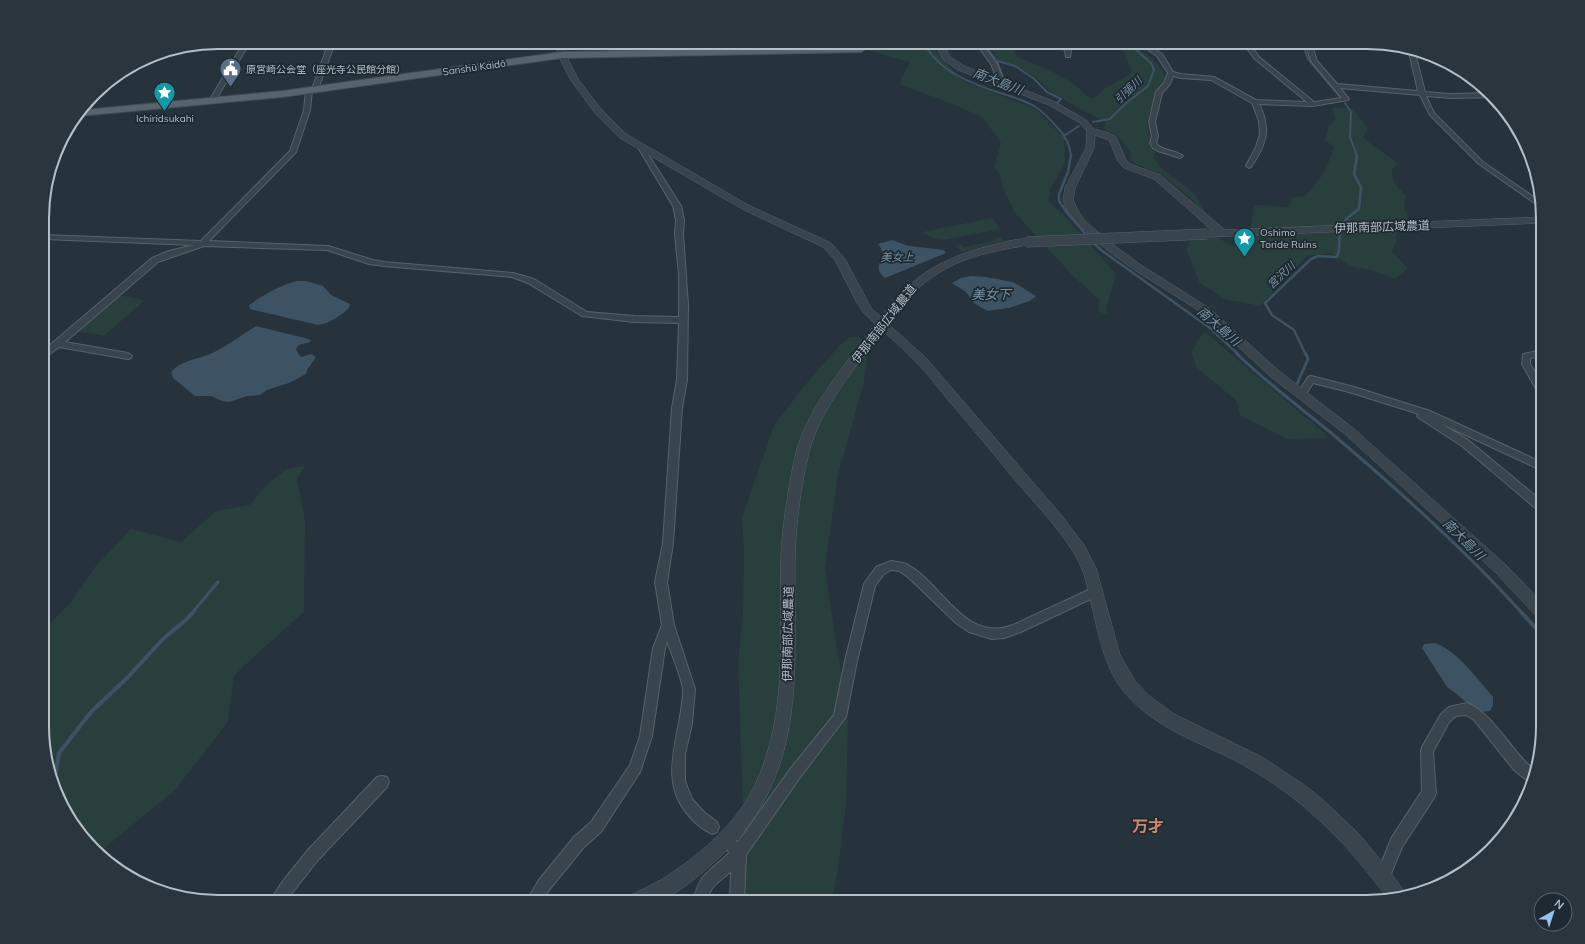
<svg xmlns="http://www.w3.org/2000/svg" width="1585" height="944" viewBox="0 0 1585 944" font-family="Mulish,'Noto Sans JP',sans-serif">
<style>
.green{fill:#293f3d}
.water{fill:#3d5363}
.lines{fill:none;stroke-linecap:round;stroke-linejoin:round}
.stream-far3{stroke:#3d5363;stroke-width:2}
.stream-far2{stroke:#3d5363;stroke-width:2.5}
.stream-far1{stroke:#3d5363;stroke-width:3}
.stream{stroke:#3d5363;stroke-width:4}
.minor-casing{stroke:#57626a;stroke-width:2}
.tertiary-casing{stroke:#57626a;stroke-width:1}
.primary-casing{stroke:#424d55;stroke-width:2}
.motorway-casing{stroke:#444f57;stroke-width:1}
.minor{fill:#39444c;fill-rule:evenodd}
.tertiary{fill:#39444c;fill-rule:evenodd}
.primary{fill:#58636c;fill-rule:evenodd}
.motorway{fill:#716357;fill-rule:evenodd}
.tertiary-bridge-casing{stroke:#57626a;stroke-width:11;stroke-linecap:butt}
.tertiary-bridge{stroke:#39444c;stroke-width:10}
.labels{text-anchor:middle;stroke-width:3.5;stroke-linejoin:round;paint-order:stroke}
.far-street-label{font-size:10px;fill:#b5bfc7;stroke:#1e2931}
.far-poi-label{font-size:10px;fill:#b5bfc7;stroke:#1e2931;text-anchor:start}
.far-water-label{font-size:11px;font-style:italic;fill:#7894a8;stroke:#1e2931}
.street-label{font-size:12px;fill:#b5bfc7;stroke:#1e2931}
.water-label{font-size:13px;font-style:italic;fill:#7894a8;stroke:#1e2931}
.near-neighbourhood-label{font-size:16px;font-weight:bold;fill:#cc886b;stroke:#1e2931}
.rim{fill:none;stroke:#b5bfc7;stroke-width:2}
</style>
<rect width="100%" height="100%" fill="#26323c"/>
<path class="green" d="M859,42H929L961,80L1036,109L1064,138L1065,163L1051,187L1048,201L1063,214L1116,274L1106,309L1108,314L1098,312L1099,299L1074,277L1016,214L1003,189L1000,175L994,167L1001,143L983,118L960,107L899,84L910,62L866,50Z
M988,42H1010L1017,57C1034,63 1062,75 1076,86C1082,91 1085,95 1093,99L1105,88L1129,75L1131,69L1124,52L1113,42H1134L1137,44L1135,47L1148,55L1157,64L1165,75V79L1156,92L1147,122L1151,147L1156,151L1154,158C1163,175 1183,181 1195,195C1209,212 1205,233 1229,244C1237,247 1241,249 1249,247V238L1254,206L1260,205L1289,207L1293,197L1305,196C1320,181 1328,167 1334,147L1325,140L1329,126L1335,120L1333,113L1334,107L1353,109L1368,128L1363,138L1398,163L1392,170L1393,182L1406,195L1404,206L1409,221L1396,233V243L1392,251L1408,269L1394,279L1375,271L1350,266L1331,253L1307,256L1260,306L1224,299L1199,282L1186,248L1191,240L1211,239L1195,202L1164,176L1130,161L1131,153C1121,140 1119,135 1103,129L1106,122L1078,108L1050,91L1037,79L1017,66L998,60Z
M992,218L1001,229L942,240L932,238L922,232Z
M995,237L1001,238L1004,241L962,252L956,247V245L961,244L964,247L997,240Z
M118,295L145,300L104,336L76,331Z
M1204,331L1330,438L1287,439L1240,415L1237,401L1197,368L1191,352Z
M850,337H859L864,341L868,353L864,382L838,475L825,568L848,722L846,805L837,875L831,902H746L738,661L743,615L744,551L742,518L774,425L805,385L841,344Z
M305,466L297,479L305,521L304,612L246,664L234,676L228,722L175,790L101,851L72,823L43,749V631L71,602L95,567L131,529L181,542L216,511L250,505L267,484L287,469Z"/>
<path class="water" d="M892,240L909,246L944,250L946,253L885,278C869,266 890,257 878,244Z
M970,276L986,277L1013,282L1036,296L1030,301L1009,308L987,311L974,303L966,292L952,283L961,278Z
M297,281H306L323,286L331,295L350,304L349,308C340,316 331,323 318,325L250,309L249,305C263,295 281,285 297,281Z
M256,326L309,339L311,341C305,345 299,342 296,349L299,355L302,357L311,354L316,357L307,370L306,374L289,383L267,390L260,395L247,396L229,402L222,401L211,396H195L173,378L171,372C180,361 198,359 210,354C226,347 241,335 256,326Z
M1434,643C1455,648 1479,681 1493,697V705L1490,711L1479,712L1472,708L1458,695L1447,687L1422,648L1424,644Z"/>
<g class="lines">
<path class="stream-far3" d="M923,42C939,72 972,84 1003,94C1013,97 1024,100 1034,106C1043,111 1049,119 1056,126C1065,135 1070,144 1071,156
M982,42L997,61L1006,84
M1302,42L1308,59L1341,98
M997,61L1015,66L1033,78L1047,92L1061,99L1057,103
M1345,103L1351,112L1350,137L1357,156
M1093,122L1110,119L1125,104L1148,86L1154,70L1151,63L1127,42
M1065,135L1079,126"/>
<path class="stream-far2" d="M1071,155L1068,172L1059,194V201L1068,214L1088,237
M1093,242L1101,250L1210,328L1239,355
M1306,355L1294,330L1272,315L1265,303L1311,259L1318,256L1337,257C1342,246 1336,232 1344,222C1348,216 1354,213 1359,209L1361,187L1354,174L1357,155"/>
<path class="stream-far1" d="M1237,354C1269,385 1304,410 1337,438C1402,493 1465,550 1522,613
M1297,384L1308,359L1306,354
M192,613L218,582"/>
<path class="stream" d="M1521,612L1543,636
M55,778L59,753L91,712L127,678L163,639L187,619L193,612"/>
<defs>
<path id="minor" d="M244,42H250L215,101L210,102L209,101Z
M329,42H335L334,45L348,42H360L333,48L318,89L313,90L312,89Z
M975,42H981L997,64L1003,79L999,84L994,83L997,79L991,64Z
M1059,42H1065L1071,51L1070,57H1066L1065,51Z
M1136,42H1143L1162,54L1173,72L1181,74L1214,77L1256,100L1307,102L1255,59L1242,42H1248L1259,57L1314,102L1342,98L1311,61L1305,42H1311L1317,61L1337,84L1418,91L1408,48L1414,49L1425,92L1451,94L1491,93L1494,97L1451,98L1426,96L1434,113L1483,162L1541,202L1543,209L1479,164L1430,115L1420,95L1340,88L1349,99L1348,100L1313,106L1259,104C1272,129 1266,145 1251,167L1249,168L1246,166L1256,147L1260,134L1259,121L1252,103L1211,80L1181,78L1173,76L1170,84L1162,93L1155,122L1158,136L1156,143C1161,151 1176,150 1183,156L1180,158L1158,151L1153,148L1150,143L1152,136L1149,122L1156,92L1164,83L1168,73L1157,56Z
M309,88L312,90L310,110L296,152L209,241L328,246L373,260L384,262L513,273L534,279L587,312L634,316L679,317V275L675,234L676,220L673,206L639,149L640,148H644L681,206L684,220L683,234L688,305L687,380L682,408L673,543L667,582L674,625L695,689L692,724L685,754V781L692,799L705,813L717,822L719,827L717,832L712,834C704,830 696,824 690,817C655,779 682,735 683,691C683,680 671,653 667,641L665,648L652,736L640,772L601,832L584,847L549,890L541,902H526L539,880L574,837L591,822L630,765L640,736L653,648L662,625L655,582L663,543L672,408L677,380L679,323L634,322L582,316L528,283L512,277L384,266L369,264L327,250L204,246L158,262L65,342L128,353L132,356L131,358L128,359L59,347L43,359V351L152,258L169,251L194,245L43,239V235L201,241L290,151L304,110L306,90Z
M1543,350V356L1530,358V364L1543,385V397L1540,396L1522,364L1523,354Z
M1311,376L1354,387L1430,411L1543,463V471L1442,424L1468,440L1543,502V512L1539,511L1462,446L1419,418L1417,416L1419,414L1349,392L1313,383L1304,397H1298L1296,395L1298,393L1308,377Z
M891,561C896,562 901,562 906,564C942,582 964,644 1013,625L1095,587L1099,589L1101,592L1099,595L1021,632L1004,638L992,639L969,632L956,623L908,577L899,571L891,570L884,574L875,586L857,661L846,717L801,776L746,855L744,902H730L731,871C719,883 711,883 707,902H693C700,872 709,873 729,853L726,847L728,842L733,840L738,842L791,768L834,715L845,661L864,584L876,567Z
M1467,703C1493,713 1511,751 1533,769L1529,782L1514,770L1474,720L1466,715L1456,716L1449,722L1433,752L1436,793L1434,798L1402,847L1388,881L1383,883L1378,881L1376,876L1392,837L1422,791L1421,751L1422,747L1441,714L1449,707Z
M382,776L387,777L389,782L387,787L318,860L285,902H269L283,881L308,850L377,777Z"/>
<path id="tertiary" d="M559,42H567L565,47L566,55L578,79L601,109L626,134L750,206L831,243L845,259L871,308L881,317C912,274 946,256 997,244C1006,242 1020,237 1030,240L1031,242L1030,244C1016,248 1001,249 988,253C944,263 913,287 887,323L926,358L1062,516L1084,545L1096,568L1120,655L1135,681L1148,695L1174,714L1262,757L1303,784L1322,799L1357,832L1389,870L1405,893L1388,899C1350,847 1307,802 1252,770C1209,744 1159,733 1125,693C1103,667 1098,630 1090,598C1087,587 1085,574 1080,564C1066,535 1036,505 1015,480C994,454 972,428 950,402C939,389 929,375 917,363C906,351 894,341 882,330C856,368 821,406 809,452C801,485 796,522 795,556C793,673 811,778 712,864C700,875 671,899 656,902C648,904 637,902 629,902L631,895C647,887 663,880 677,869C708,848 739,819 755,785C789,714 779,633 781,557C782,532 786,506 790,482C792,471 794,460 797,449C811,402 847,364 875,324L863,312L855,299L835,260L823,247L744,210L620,138L595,113L570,79L558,55L557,47Z
M934,42H942L950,57L964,66L1055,102L1086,120L1094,129L1109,133L1116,137L1126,160L1130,164L1160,175L1225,230L1543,217V223L1207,237L1203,236L1202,234L1203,232L1213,231L1154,179L1124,168L1118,161L1109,140L1095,135L1094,148L1075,188L1073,200L1078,211L1086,222L1115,246L1141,265L1209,308L1279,371L1353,428L1506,565L1543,603V619L1538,618L1496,573L1345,434L1271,377L1201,312L1133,269L1107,250L1080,226L1068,212L1063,200L1065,188L1086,148L1087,131L1080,123L1049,105L958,70L944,60Z"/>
<path id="primary" d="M860,42H870L866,49L861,52L562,58L282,97L79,116L84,110L282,91L562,52L858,46Z"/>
<path id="motorway" d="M281,42H309C304,47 286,47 281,42Z"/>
</defs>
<use href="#minor" class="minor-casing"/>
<use href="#tertiary" class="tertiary-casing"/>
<use href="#primary" class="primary-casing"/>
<use href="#motorway" class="motorway-casing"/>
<use href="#minor" class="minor"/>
<use href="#tertiary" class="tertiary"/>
<use href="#primary" class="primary"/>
<use href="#motorway" class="motorway"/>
<defs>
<path id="tertiary-bridge" d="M1026,242L1207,234"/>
</defs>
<use href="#tertiary-bridge" class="tertiary-bridge-casing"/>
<use href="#tertiary-bridge" class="tertiary-bridge"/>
</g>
<defs>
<symbol id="civic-pin" viewBox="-11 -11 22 30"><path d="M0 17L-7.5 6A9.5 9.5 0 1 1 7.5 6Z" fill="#5c6f8a" stroke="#1e2931"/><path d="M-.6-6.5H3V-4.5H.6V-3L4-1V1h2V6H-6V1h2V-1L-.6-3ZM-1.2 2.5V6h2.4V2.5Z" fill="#fff"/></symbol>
<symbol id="sight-pin" viewBox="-11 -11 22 30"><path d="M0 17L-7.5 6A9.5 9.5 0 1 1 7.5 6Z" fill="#0f9aa8" stroke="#1e2931"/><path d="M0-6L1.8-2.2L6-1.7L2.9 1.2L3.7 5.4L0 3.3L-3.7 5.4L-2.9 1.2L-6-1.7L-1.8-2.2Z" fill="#fff"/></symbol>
</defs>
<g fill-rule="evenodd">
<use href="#civic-pin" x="218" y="56" width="25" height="34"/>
<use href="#sight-pin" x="152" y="80" width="25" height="34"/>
<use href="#sight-pin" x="1232" y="226" width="25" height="34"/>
</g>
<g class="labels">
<g class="far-street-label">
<text transform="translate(474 67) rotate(-8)" y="4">Sanshū Kaidō</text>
</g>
<g class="far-poi-label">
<text x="246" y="73">原宮崎公会堂（座光寺公民館分館）</text>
<text x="165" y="122" text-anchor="middle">Ichiridsukahi</text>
<text x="1260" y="236">Oshimo<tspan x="1260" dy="12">Toride Ruins</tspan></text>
</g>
<g class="far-water-label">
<text transform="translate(1128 90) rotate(-44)" y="4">引張川</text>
<text x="897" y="261">美女上</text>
<text transform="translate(1281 275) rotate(-43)" y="4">宮沢川</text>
</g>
<g class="street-label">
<text transform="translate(1382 227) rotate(-2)" y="4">伊那南部広域農道</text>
<text transform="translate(884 324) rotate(-52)" y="4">伊那南部広域農道</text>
<text transform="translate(788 634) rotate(-89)" y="4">伊那南部広域農道</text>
</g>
<g class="water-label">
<text transform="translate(998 81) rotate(21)" y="5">南大島川</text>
<text x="991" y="299">美女下</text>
<text transform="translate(1219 326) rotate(41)" y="5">南大島川</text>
<text transform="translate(1464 539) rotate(45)" y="5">南大島川</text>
</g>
<g class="near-neighbourhood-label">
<text x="1148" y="832">万才</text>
</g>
</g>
<path d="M0 0H1585V944H0ZM218 49H1367A169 169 0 0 1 1536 218V726A169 169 0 0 1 1367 895H218A169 169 0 0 1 49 726V218A169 169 0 0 1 218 49Z" fill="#2a353d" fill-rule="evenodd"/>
<path class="rim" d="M218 49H1367A169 169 0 0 1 1536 218V726A169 169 0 0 1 1367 895H218A169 169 0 0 1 49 726V218A169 169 0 0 1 218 49Z"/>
<g transform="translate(1553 912) rotate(39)"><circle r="19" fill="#1e2931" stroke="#5a656d"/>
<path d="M0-3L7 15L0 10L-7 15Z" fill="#92c3ef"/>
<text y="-6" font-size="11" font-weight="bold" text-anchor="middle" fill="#b5bfc7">N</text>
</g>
</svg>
